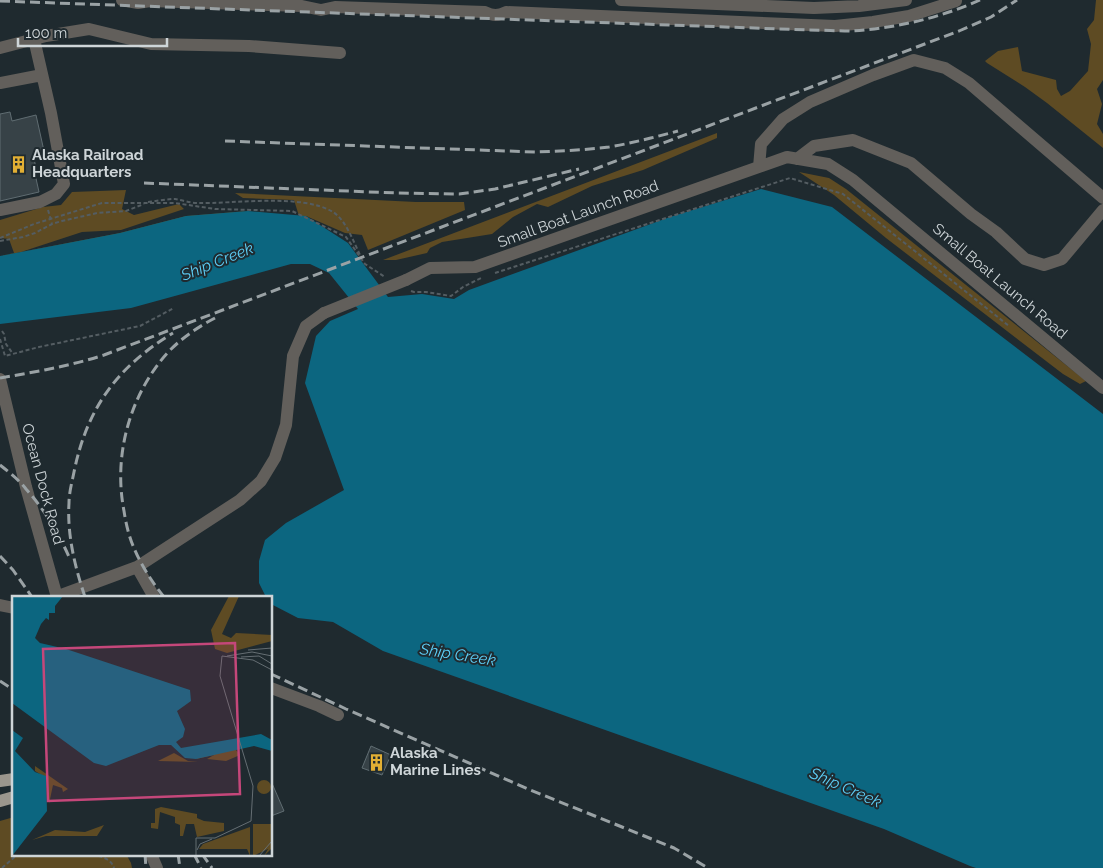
<svg xmlns="http://www.w3.org/2000/svg" width="1103" height="868" viewBox="0 0 1103 868" font-family="Raleway,sans-serif">
<style>
.green{fill:#5e4b23}
.water{fill:#0c6680}
.building{fill:#374247;stroke:#606d72}
.lines{fill:none;stroke-linecap:round;stroke-linejoin:round}
.path{stroke:#545d62;stroke-width:2;stroke-dasharray:4 2.5;stroke-linecap:butt}
.minor{stroke:#625f5b;stroke-width:12}
.major{stroke:#9b968d;stroke-width:12}
.rail{stroke:#9aa2a5;stroke-width:3;stroke-dasharray:10 5;stroke-linecap:butt}
.minor-bridge{stroke:#625f5b;stroke-width:12}
.labels{text-anchor:middle;stroke-width:4;stroke-linejoin:round;paint-order:stroke}
.poi-label{font-size:15px;font-weight:bold;fill:#ced5d8;stroke:#1f2a2f;text-anchor:start}
.street-label{font-size:15px;fill:#ced5d8;stroke:#1f2a2f}
.water-label{font-size:16px;font-style:italic;fill:#5ecff7;stroke:#1f2a2f}
.inset-road{fill:none;stroke:#656e73;stroke-width:1}
.view{fill:#c5477a;fill-opacity:0.15;stroke:#c5477a;stroke-width:2.5}
.inset-edge{fill:none;stroke:#ced5d8;stroke-width:2.5}
</style>
<rect width="100%" height="100%" fill="#1f2a2f"/>
<path class="green" d="M1096,0H1103V80L1097,89L1102,104L1097,124L1103,134V148L1047,103L1025,87L987,63L985,61L998,51L1018,47L1022,71L1056,80L1057,89L1061,96L1070,91L1088,71L1091,44L1087,29L1094,20Z
M717,133V138L643,170L592,186L548,207L537,204L513,217L492,234L442,242L430,248L427,253L396,260H383Z
M799,172L829,178L846,189L1086,381L1080,384L1063,374L886,238L834,195Z
M126,190L122,209L134,215L179,204L184,209L121,230L82,232L21,252L120,233L186,216L248,211L0,256L14,253L9,239L0,238V220L43,207L61,205L72,192Z
M235,193L416,202H464L465,210L368,250L362,235L345,233L306,216H299L294,200L243,198Z
M14,817V854H126L131,863L132,868H0V821Z"/>
<path class="water" d="M761,189L832,207L1103,414V868H976L970,866L884,829L383,651L333,622L298,618L271,604V597H266L259,583V561L265,540L286,523L344,490L305,383L316,336L330,321L358,309L329,273L310,264H291L131,308L0,324V256L120,233L186,216L248,211L306,216L348,243L388,297L422,294L454,299L469,290L670,217Z"/>
<path class="building" d="M10,112L12,121L36,115L44,151L33,154L37,173L35,174L39,192L0,201V114Z
M371,746L391,755L382,775L362,768Z
M271,781L284,811L271,816Z"/>
<g class="lines">
<path class="path" d="M148,202C157,201 166,199 175,199C182,200 190,203 197,203C235,204 301,193 333,212C346,220 354,243 361,257
M48,210L52,224
M0,238L34,224L102,203H175L215,209L292,211L346,237L365,264L385,277
M0,241L23,237L35,233L52,224L62,221L97,213L126,211L144,204
M495,273L790,178L843,194L1009,326
M411,291L414,292H426L451,296L463,287L483,277
M2,331L4,334L6,344L13,354
M0,339L5,356L39,347L140,326L174,308
M92,854C101,857 111,858 114,868
M2,868L18,854"/>
<path class="minor" d="M122,0L138,3L150,1L302,6L321,10L335,7L485,12C493,16 498,16 506,12L835,26L873,22L909,16L956,1
M621,0L814,8L859,6L906,0
M0,48L46,36L89,29L151,44L249,46L340,53
M0,83L42,75
M797,159L814,146L853,140L911,163L971,214L996,232L1025,259L1044,265L1062,259L1103,210
M759,167L761,144L783,119L810,102L873,75L914,60L945,68L969,83L1103,198
M0,210L40,202L56,194L64,184L51,113L34,39
M406,280L430,268L475,267L787,157L828,164L853,180L1103,388
M0,379L26,487L57,597
M137,567L154,597
M56,597L137,567L240,500L261,481L275,458L286,425L293,356L306,326L324,313
M0,605L14,608
M271,688L319,706L338,715
M151,854L157,868"/>
<path class="major" d="M0,781L14,779
M0,801L14,797"/>
<path class="rail" d="M0,1L809,30C823,30 838,31 852,31C896,28 940,18 980,0
M225,141L535,152C560,151 585,150 609,147C633,143 655,137 678,131
M144,183L397,193L459,194L495,189L579,169
M0,378C35,372 70,366 104,355L959,31L991,17L1017,0
M0,465C9,472 19,480 26,489C45,510 59,534 70,559
M0,556L13,570L32,597
M85,597C75,567 67,535 69,503C69,493 72,482 74,472C87,408 117,367 173,333
M164,597C152,582 141,565 134,548C129,537 126,524 124,511C114,460 127,405 159,363C173,344 194,329 215,318
M271,674L346,709L528,789L674,848L708,868
M0,681L14,690
M145,854L146,868
M178,854L180,868
M194,854L201,868
M202,854L212,868"/>
<path class="minor-bridge" d="M324,313L406,280"/>
</g>
<defs>
<symbol id="building-bare" viewBox="-9 -9 18 18"><path d="M-4-6H4V6H1V3H-1V6H-4ZM-2.5-4.3h1.7v1.8h-1.7ZM.8-4.3h1.7v1.8H.8ZM-2.5-1h1.7V.8h-1.7ZM.8-1h1.7V.8H.8Z" fill="#e2af34" stroke="#1f2a2f" stroke-width="2.5" paint-order="stroke"/></symbol>
</defs>
<g fill-rule="evenodd">
<use href="#building-bare" x="6" y="152" width="25" height="25"/>
<use href="#building-bare" x="364" y="750" width="25" height="25"/>
</g>
<g class="labels">
<g class="poi-label">
<text x="32" y="160">Alaska Railroad<tspan x="32" dy="17">Headquarters</tspan></text>
<text x="390" y="758">Alaska<tspan x="390" dy="17">Marine Lines</tspan></text>
</g>
<g class="street-label">
<text transform="translate(578 214) rotate(-20)" y="5">Small Boat Launch Road</text>
<text transform="translate(1000 281) rotate(40)" y="5">Small Boat Launch Road</text>
<text transform="translate(43 484) rotate(75)" y="5">Ocean Dock Road</text>
</g>
<g class="water-label">
<text transform="translate(217 261) rotate(-22)" y="6">Ship Creek</text>
<text transform="translate(458 654) rotate(9)" y="6">Ship Creek</text>
<text transform="translate(846 787) rotate(24)" y="6">Ship Creek</text>
</g>
</g>
<g transform="translate(12 596)">
<rect width="260" height="260" fill="#1f2a2f"/>
<path d="M217,0H227L210,38L219,42L224,37L260,39V45L215,57L203,53L199,34ZM228,153L224,154L228,159L214,165L195,163L202,159L184,163L190,158ZM162,157L176,165L186,166L146,165ZM23,170L56,193L51,196L50,192L41,189L37,208L36,183L23,175ZM245 191a7 7 0 1 1 14 0a7 7 0 1 1-14 0ZM149,211L185,218V222L192,225L212,227V235L185,241L182,228H174L171,240H168V229L163,227V221L148,216L146,233L139,232V227H143V213ZM241,228H260V252L252,260L256,253L241,260ZM92,229L85,240H34L20,244L43,234L73,236ZM238,231V260L235,253H187L191,248Z" fill="#5e4b23"/>
<path d="M0,0H51L43,10V17H37V24L34,22L29,28L23,42L28,47L54,53L178,94L179,105L165,115L173,133L171,141L164,146L169,152L249,138L260,144V155L242,150L184,163L173,162L159,149H147L94,170L82,167L0,107ZM0,134L11,142L3,155L23,176L34,180L35,215L0,260Z" fill="#0c6680"/>
<path class="inset-road" d="M236,54L260,52M210,60L241,64L260,74M215,60L240,56L260,60M229,61L247,60L260,68M185,254L188,248L200,243M184,260V242H203L239,225L241,190L208,80L210,60M247,260L260,245"/>
<path class="view" d="M223,47L228,198L36,205L31,53Z"/>
<rect width="260" height="260" class="inset-edge"/>
</g>
<path d="M18 38v8h149v-8" fill="none" stroke="#ced5d8" stroke-width="2.5"/>
<text x="25" y="38" font-size="15" fill="#ced5d8" stroke="#1f2a2f" stroke-width="4" paint-order="stroke">100 m</text>
</svg>
